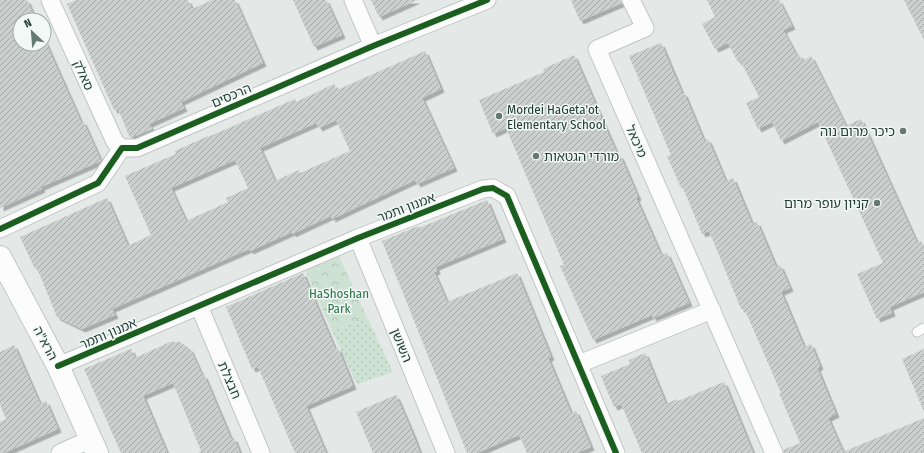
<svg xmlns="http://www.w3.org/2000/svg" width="924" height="453" viewBox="0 0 924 453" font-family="'Fira Sans Condensed','Noto Sans Hebrew',sans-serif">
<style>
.park{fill:url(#park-crowns)}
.garden{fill:url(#garden-dots)}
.building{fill:url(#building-hatch);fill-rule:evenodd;filter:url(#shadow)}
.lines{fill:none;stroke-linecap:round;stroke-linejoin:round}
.lane-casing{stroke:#c1c6c4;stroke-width:11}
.street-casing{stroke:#c1c6c4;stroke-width:19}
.secondary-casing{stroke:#bfc7c4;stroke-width:24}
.lane{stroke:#fbfcfb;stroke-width:9}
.street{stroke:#fbfcfb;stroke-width:17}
.secondary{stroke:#fbfcfb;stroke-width:22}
.cycleway-casing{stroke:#f2f8f5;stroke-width:8}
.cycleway{stroke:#1b5e20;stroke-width:6}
.poi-dot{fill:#657973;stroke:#f2f8f5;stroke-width:1.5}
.labels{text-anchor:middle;stroke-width:3;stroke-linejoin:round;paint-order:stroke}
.street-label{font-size:13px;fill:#213d35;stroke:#f2f8f5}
.poi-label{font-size:13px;fill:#213d35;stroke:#f2f8f5;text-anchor:start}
.park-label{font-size:13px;fill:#2b7446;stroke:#f2f8f5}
</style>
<defs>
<pattern id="park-crowns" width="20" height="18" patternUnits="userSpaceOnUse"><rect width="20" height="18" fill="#cde2d3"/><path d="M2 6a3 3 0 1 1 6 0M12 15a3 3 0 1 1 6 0" fill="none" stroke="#b0c3b6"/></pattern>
<pattern id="garden-dots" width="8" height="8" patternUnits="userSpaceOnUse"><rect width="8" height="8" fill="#cde2d3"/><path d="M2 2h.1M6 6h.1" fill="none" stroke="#b0c3b6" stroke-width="1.8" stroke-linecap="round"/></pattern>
<pattern id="building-hatch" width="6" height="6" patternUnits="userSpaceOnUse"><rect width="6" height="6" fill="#cbd0ce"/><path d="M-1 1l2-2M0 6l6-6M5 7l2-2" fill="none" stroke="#a4aaa8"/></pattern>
<filter id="shadow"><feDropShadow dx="3.5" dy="3.5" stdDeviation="0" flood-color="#0004"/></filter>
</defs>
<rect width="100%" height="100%" fill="#e4e9e7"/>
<path class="park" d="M338,254L368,319L332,331L304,267Z"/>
<path class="garden" d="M368,319L393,372L357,384L332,331Z"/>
<path class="building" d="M0,0H27L36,20H20V44H44V39L81,122L83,121L101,161L41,187L42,189L0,208Z
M76,0H188L192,9L212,0H235L263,63L181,102L184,108L149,124L152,129L130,138L118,109L114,110L67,4Z
M293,0H326L342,35L314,47Z
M371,0H417L379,17Z
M571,0H621L622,3L580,21Z
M707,0H779L792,26L783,30L797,56L799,54L802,61L811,56L846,126L861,119L917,243L921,241L924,248V292L890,307L892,313L877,319L857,274L883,263L818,122L781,141L772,122L758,129L746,103L759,97L740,60L738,62L728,43L715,49L702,24L715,17Z
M904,0H924V40Z
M661,43L682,93H684L704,141L708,139L726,182L733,178L752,224L757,222L776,267L780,265L790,288L781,292L804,347L811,344L820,366L817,368L836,414L828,418L843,452L924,418V453H784L783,450L800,443L779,393H781L744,308L741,309L709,231L702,234L683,188H681L667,156L671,155L629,56Z
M425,51L441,89L422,98L454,168L417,184L415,180L332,219L331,216L292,234V232L250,251L249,249L112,309L115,315L82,329L57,317L37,268L35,269L20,237L107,198L128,246L151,235L125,176L176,154L175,151L208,136V137L295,99L296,102L334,84L337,90ZM336,120L350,151L300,173L299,170L275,181L260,148L316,123L319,128ZM235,160L248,188L226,198L228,202L186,221L171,188Z
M574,55L618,156L620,155L638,197L636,198L661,255L667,253L689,303L653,318L652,315L593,340L560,266L564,265L506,128L493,134L479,100L544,72L543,69Z
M487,200L503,239L436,267L437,271L434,272L447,302L517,273L551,357L548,358L571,413L576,411L591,447L577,453H527L519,435L477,453H467L382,241L418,226L419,228Z
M303,273L335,349L338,348L353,386L306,406L326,453H295L258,367L252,369L226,307Z
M170,342H180L190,349L202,375H204L231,439L234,438L240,453H198L201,451L173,383L143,396L167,453H121L84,369L131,349L135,358Z
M14,345L40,404L46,401L58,429L4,453H0V422L6,419L0,405V352Z
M924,349V412L902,359Z
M645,353L666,404L677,399L678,401L724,382L753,453H642L621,404L614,407L601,376L630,364L629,360Z
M396,395L412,432L420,453H373L356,412Z"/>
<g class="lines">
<defs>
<path id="lane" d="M917,332L924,328"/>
<path id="street" d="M50,0L115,142L122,148
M353,0L373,46
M631,0L645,28L597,49L774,453
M0,229L98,183L122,148H137L373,46L487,0
M358,238L446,453
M199,306L261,453
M579,364L712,310
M58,366L358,238L483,189L493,188L507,196L616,453
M60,453L91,439"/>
<path id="secondary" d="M0,257L58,366L97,453"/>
</defs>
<use href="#lane" class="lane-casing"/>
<use href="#street" class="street-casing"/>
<use href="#secondary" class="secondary-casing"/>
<use href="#lane" class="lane"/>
<use href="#street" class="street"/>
<use href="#secondary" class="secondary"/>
<defs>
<path id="cycleway" d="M0,229L98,183L122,148H137L373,46L487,0
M58,366L358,238L483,189L493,188L507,196L616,453"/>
</defs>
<use href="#cycleway" class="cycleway-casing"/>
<use href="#cycleway" class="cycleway"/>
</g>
<g class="poi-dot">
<circle cx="499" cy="116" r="4"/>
<circle cx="903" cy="131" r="4"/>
<circle cx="536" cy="156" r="4"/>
<circle cx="877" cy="203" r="4"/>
</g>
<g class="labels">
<g class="street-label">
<text transform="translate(84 75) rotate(66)" y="5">סאלק</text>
<text transform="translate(231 95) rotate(-23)" y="5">הרכסים</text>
<text transform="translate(637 141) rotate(66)" y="5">מיכאל</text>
<text transform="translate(406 207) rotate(-21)" y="5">אמנון ותמר</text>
<text transform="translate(108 333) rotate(-23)" y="5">אמנון ותמר</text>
<text transform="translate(46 343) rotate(62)" y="5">הרא"ה</text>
<text transform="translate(402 345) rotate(68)" y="5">השושן</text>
<text transform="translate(230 380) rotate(67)" y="5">חבצלת</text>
</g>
<g class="poi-label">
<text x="507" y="114">Mordei HaGeta'ot<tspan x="507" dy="15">Elementary School</tspan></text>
<text x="895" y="136" text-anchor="end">כיכר מרום נוה</text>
<text x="544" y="161">מורדי הגטאות</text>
<text x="869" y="208" text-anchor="end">קניון עופר מרום</text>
</g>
<g class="park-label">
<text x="339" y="298">HaShoshan<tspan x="339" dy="15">Park</tspan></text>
</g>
</g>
<g transform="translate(32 32) rotate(334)"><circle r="19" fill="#f2f8f5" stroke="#9eada8"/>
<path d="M0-3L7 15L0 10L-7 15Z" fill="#657973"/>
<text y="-6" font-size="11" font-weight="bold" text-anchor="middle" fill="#213d35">N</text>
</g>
</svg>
